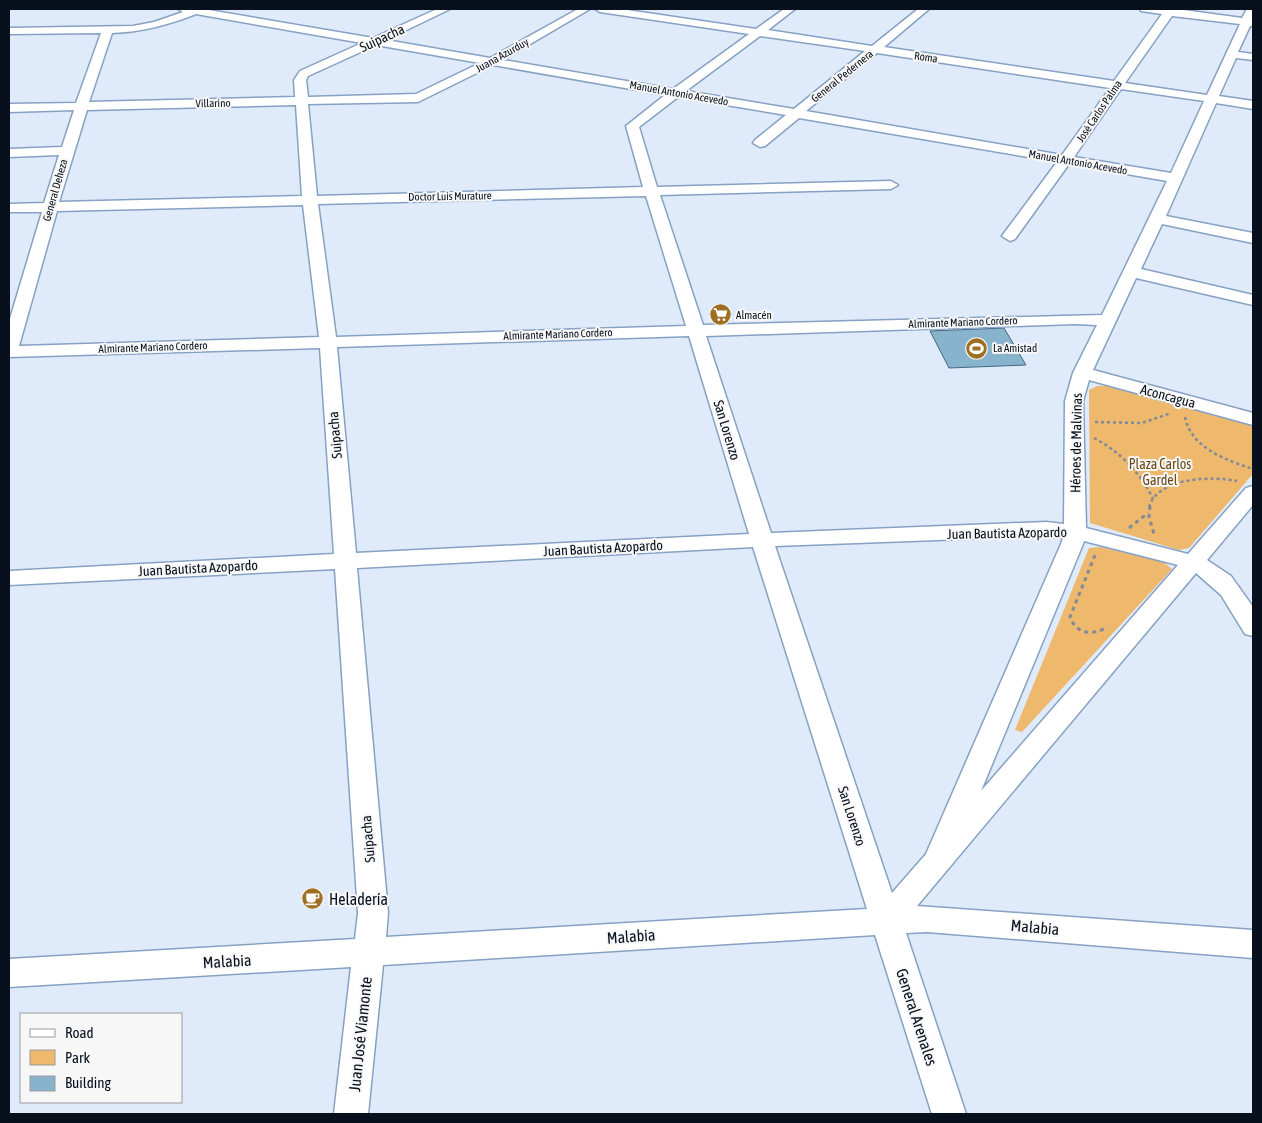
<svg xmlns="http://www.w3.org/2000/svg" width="1262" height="1123" viewBox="0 0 1262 1123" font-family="'Asap Condensed',sans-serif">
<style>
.green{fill:#eeb86d}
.building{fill:#87b3cc;stroke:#416a81}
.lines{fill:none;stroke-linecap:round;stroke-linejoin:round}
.minor-casing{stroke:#86a1c3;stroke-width:3}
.path-far1{stroke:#808a98;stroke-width:2.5;stroke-dasharray:3 3;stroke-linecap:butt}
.path{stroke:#808a98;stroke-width:3;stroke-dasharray:4 4;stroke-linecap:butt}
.minor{fill:#fff;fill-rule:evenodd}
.labels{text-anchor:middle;stroke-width:4;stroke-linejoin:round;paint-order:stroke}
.far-street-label{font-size:11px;fill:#07101c;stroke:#f7f7f7}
.far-poi-label{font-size:11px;fill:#07101c;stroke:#f7f7f7;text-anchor:start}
.street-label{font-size:14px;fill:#07101c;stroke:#f7f7f7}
.park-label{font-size:14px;fill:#694a1a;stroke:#f7f7f7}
.near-poi-label{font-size:16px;fill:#07101c;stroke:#f7f7f7;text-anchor:start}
.near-street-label{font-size:16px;fill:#07101c;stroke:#f7f7f7}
</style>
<rect width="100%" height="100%" fill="#dfebfa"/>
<path class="green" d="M1097,386H1107L1253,425V474L1189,548L1179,550L1090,523L1089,390Z
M1100,547L1162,561L1172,569L1022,732L1015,730L1089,548Z"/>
<path class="building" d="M1004,328L1026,365L949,368L930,331Z"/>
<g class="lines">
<defs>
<path id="minor" d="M178,9H203L373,38L437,9H450L386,40L490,58L578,9H590L503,60L673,89L749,34L600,12L595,9H620L756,29L784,9H795L768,30L872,46L918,9H929L884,47L1114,81L1162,14L1141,11L1140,9H1176L1242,18L1247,9H1253V26H1250L1238,52L1253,54V60L1236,58L1219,96L1253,101V109L1216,103L1166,216L1253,233V243L1162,224L1141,269L1253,295V305L1136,278L1093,370L1253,413V425L1089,380L1083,401L1086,528L1188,554L1246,488L1253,486V505L1207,560L1231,576L1253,607V636L1245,634L1221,595L1196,573L917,906L1253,930V958L927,932L906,933L966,1114H932L875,935L383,965L368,1114H334L351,967L9,987V959L355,939L358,913L335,569L9,585V571L334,554L320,348L9,357V322L42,212H9V204L44,203L59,155L9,157V149L62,147L74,110L9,112V104L76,103L101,33L9,34V28L133,26L154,22L183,12ZM196,14L362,43L300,71L294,80L295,97L89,102L112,33C142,32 168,25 196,14ZM1172,16L1240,24L1207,95L1125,83ZM760,36L865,51L794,109L686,91ZM376,45L480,63L416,94L308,97L306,80L308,76ZM877,53L1110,88L1062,155L806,111ZM493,65L665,95L626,126L643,187L317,196L308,104L418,102ZM1121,89L1204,101L1171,173L1074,157ZM678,97L786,115L755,140L753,143L760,147L765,146L799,118L1057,162L1002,236L1010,241L1015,239L1069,164L1167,181L1102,315L703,325L660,195L891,189L898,185L891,181L657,187L639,127ZM296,105L302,196L59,202L87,110ZM646,196L686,326L336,337L318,204ZM303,205L319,337L19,346L57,211ZM1075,324L1097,325L1073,373L1065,401L1064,524L1046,522L771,533L706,336ZM689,336L749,534L356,553L337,347ZM1046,536L1063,538L1061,544L926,854L892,893L775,546ZM1084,541L1178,565L981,791L1083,544ZM753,547L867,909L386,937L388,913L357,568Z"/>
</defs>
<use href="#minor" class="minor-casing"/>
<path class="path-far1" d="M1185,417C1191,448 1226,460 1253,469
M1095,422L1142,423L1171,413
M1094,438C1120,452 1140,472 1153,499
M1149,507C1158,477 1212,476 1237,481"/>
<path class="path" d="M1150,506L1149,517L1154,534
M1129,528L1148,513
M1095,555L1070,617C1076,634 1093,636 1107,627"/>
<use href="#minor" class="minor"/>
</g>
<defs>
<symbol id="supermarket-disc" viewBox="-11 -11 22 22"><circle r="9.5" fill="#9e6e22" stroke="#f7f7f7"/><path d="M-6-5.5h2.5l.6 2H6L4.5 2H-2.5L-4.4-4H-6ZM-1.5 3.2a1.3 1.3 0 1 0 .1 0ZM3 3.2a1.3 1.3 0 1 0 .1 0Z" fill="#fff"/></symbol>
<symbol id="stadium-disc" viewBox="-11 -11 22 22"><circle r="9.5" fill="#9e6e22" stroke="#f7f7f7"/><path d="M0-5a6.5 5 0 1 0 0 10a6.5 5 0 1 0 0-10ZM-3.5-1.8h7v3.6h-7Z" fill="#fff"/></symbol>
<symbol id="cafe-disc" viewBox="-11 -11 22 22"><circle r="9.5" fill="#9e6e22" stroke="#f7f7f7"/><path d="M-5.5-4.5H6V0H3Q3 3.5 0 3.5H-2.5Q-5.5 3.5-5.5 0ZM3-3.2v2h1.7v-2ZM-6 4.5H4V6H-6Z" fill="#fff"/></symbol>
</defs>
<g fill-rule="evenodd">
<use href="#supermarket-disc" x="708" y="302" width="25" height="25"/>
<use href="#stadium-disc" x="964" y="336" width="25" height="25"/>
<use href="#cafe-disc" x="300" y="886" width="25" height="25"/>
</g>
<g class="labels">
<g class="far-street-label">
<text transform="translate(502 55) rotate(-29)" y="4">Juana Azurduy</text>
<text transform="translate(926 57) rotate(8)" y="4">Roma</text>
<text transform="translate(842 76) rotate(-39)" y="4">General Pedernera</text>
<text transform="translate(679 93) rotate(10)" y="4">Manuel Antonio Acevedo</text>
<text transform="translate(213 103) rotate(-1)" y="4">Villarino</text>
<text transform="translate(1099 111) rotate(-56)" y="4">José Carlos Palma</text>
<text transform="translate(1078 162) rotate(10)" y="4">Manuel Antonio Acevedo</text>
<text transform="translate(55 190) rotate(-74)" y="4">General Deheza</text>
<text transform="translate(450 196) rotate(-1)" y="4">Doctor Luis Murature</text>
<text transform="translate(963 322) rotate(-2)" y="4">Almirante Mariano Cordero</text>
<text transform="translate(558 334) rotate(-2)" y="4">Almirante Mariano Cordero</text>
<text transform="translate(153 347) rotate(-2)" y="4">Almirante Mariano Cordero</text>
</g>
<g class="far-poi-label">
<text x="736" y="319">Almacén</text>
<text x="993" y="352">La Amistad</text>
</g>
<g class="street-label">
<text transform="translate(382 38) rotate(-25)" y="5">Suipacha</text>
<text transform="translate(1168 396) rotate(15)" y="5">Aconcagua</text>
<text transform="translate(727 430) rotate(73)" y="5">San Lorenzo</text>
<text transform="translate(335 435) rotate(-95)" y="5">Suipacha</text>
<text transform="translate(1076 443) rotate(-89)" y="5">Héroes de Malvinas</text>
<text transform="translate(1007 533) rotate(-1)" y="5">Juan Bautista Azopardo</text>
<text transform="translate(603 548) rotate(-3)" y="5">Juan Bautista Azopardo</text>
<text transform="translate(198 568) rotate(-3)" y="5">Juan Bautista Azopardo</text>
<text transform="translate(852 816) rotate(72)" y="5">San Lorenzo</text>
<text transform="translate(368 839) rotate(-95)" y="5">Suipacha</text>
</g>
<g class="park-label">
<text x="1160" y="469">Plaza Carlos<tspan x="1160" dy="16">Gardel</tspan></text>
</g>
<g class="near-poi-label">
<text x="329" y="905">Heladería</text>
</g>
<g class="near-street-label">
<text transform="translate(1035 927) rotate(5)" y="6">Malabia</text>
<text transform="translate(631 936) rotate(-4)" y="6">Malabia</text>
<text transform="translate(227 961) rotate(-3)" y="6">Malabia</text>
<text transform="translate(917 1017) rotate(72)" y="6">General Arenales</text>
<text transform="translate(360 1034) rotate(-84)" y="6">Juan José Viamonte</text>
</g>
</g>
<rect width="1262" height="1123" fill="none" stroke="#07101c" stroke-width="20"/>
<rect x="20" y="1013" width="162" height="90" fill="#f7f7f7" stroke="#979b9f"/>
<rect x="30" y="1029" width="25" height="8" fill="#ffffff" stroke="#979b9f"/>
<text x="65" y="1038" font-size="15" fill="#07101c">Road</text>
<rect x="30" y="1050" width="25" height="15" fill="#eeb86d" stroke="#979b9f"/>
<text x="65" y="1063" font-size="15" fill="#07101c">Park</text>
<rect x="30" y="1076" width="25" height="15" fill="#87b3cc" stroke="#979b9f"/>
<text x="65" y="1088" font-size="15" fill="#07101c">Building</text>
</svg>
